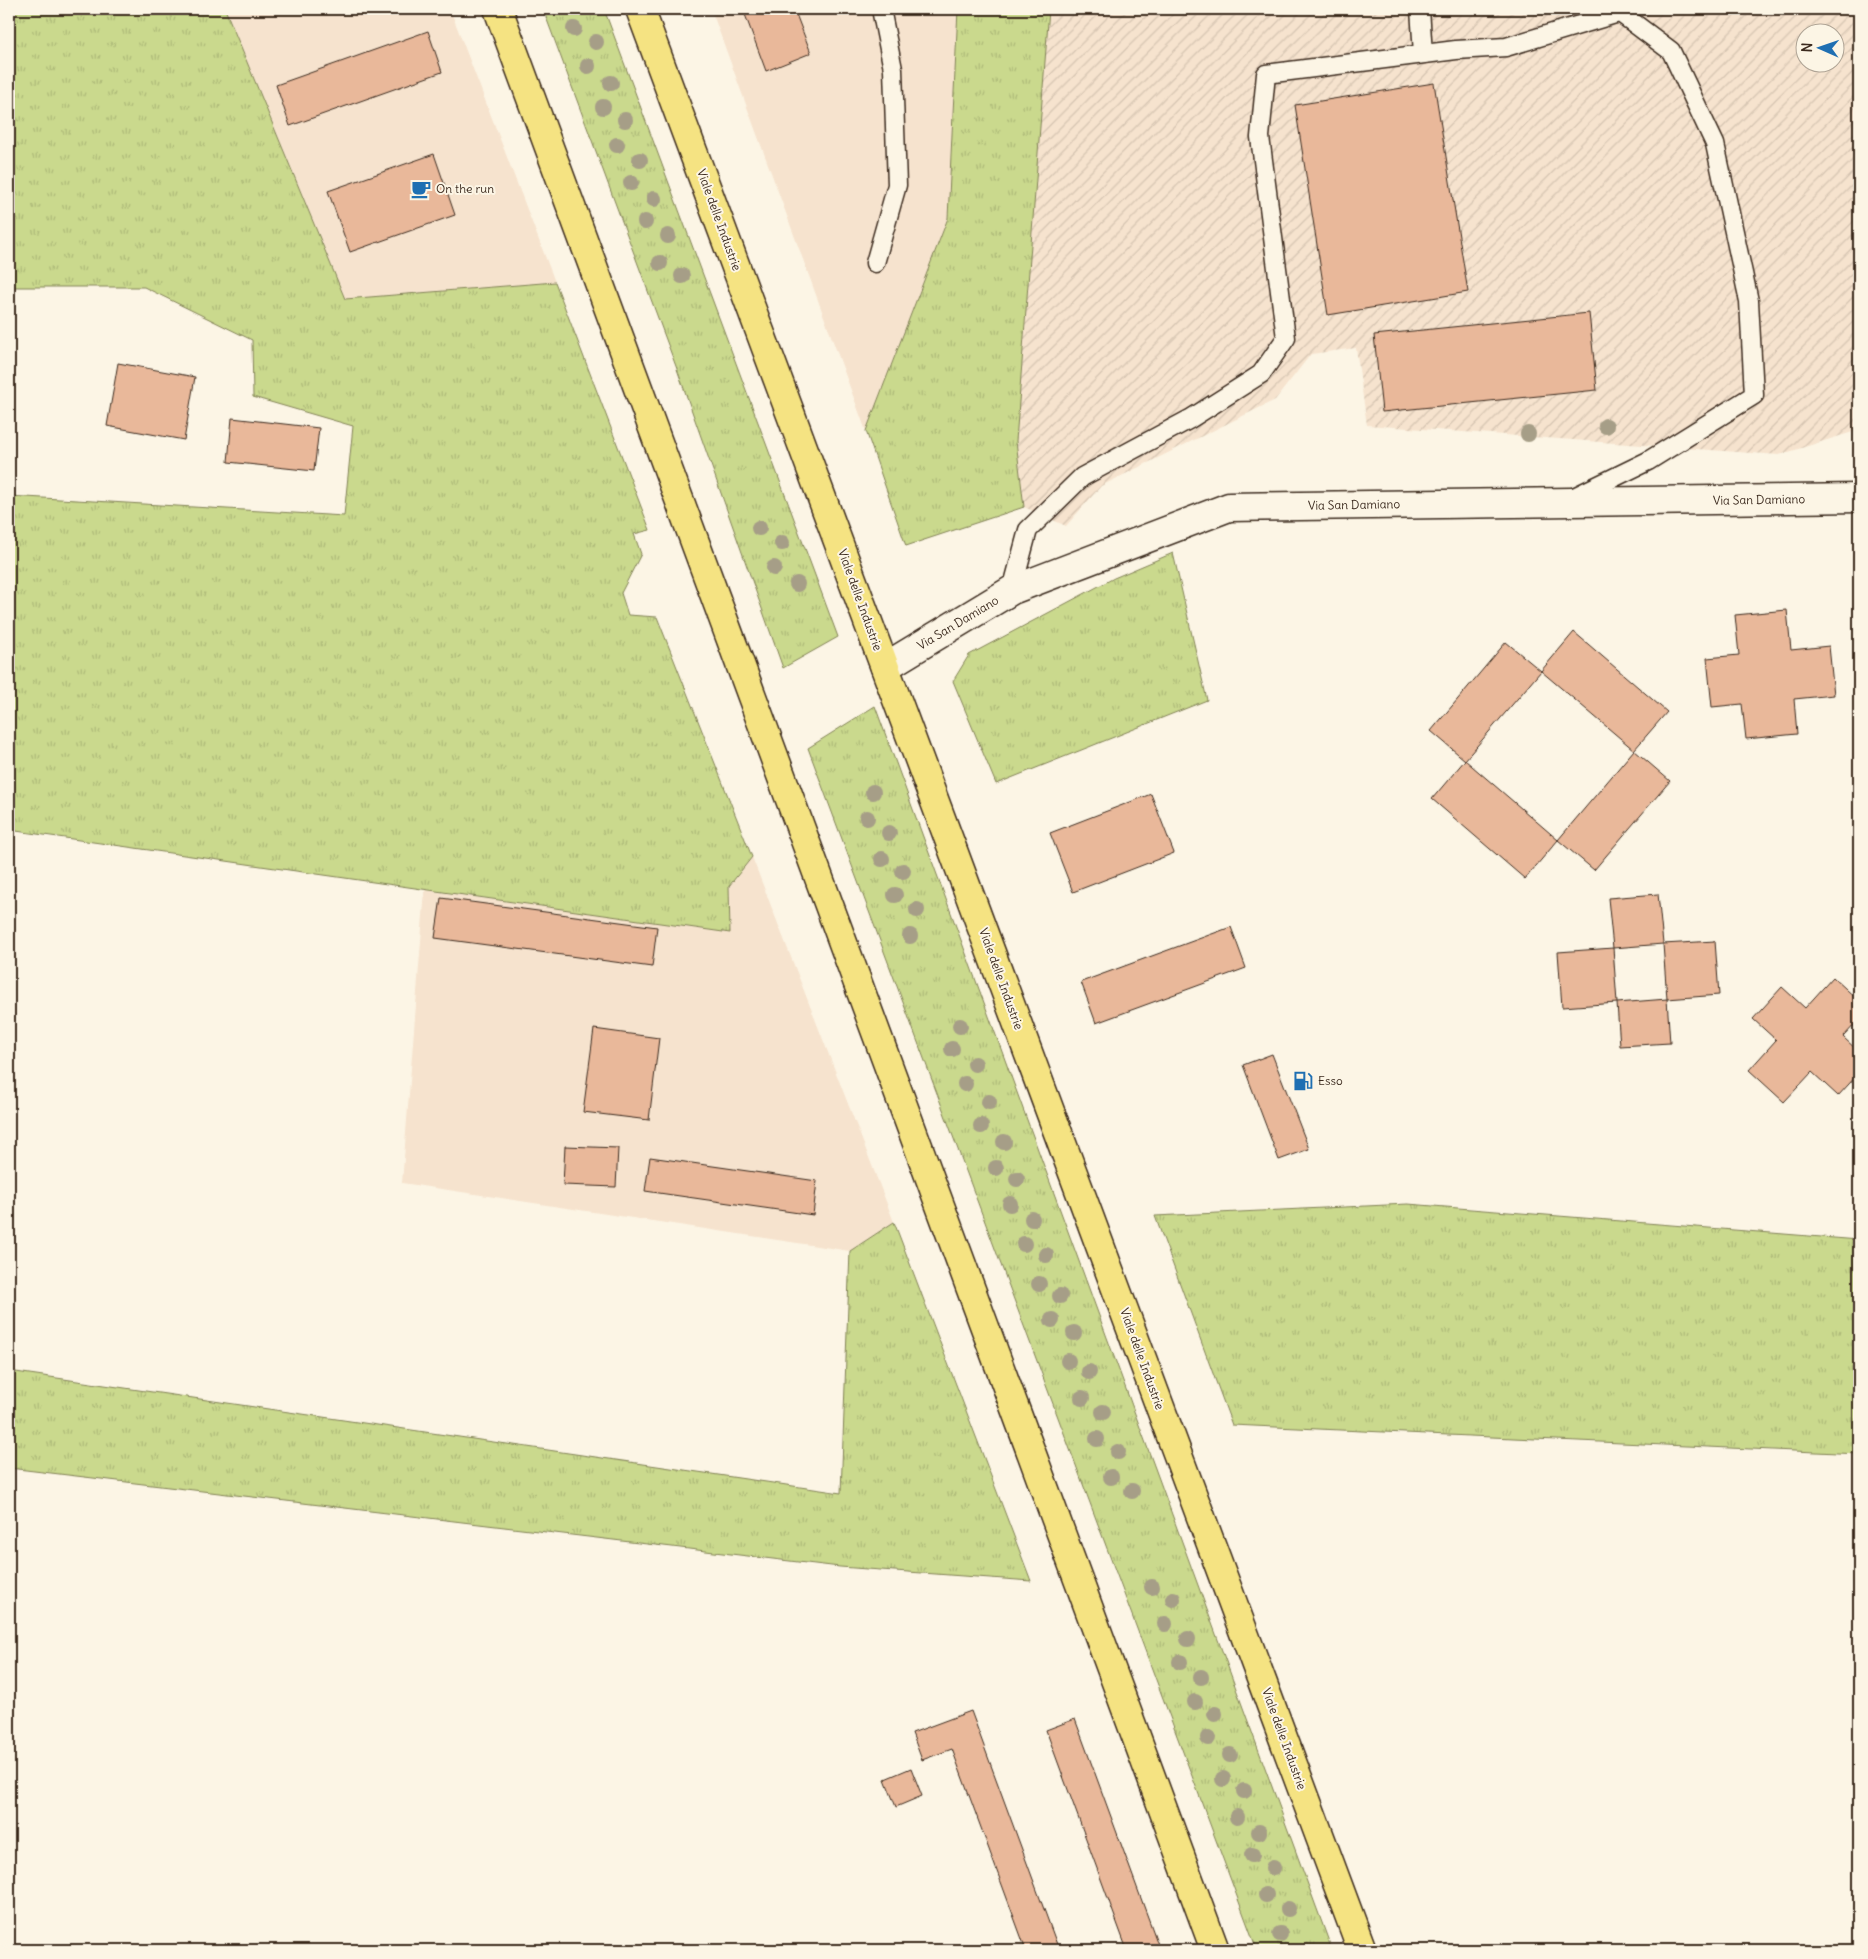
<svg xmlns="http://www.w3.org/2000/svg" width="1868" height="1959" viewBox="0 0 1868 1959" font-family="Delius,sans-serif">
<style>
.built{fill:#f6e3ce}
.industrial{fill:url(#industrial-furrows);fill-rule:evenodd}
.grass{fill:url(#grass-tufts);stroke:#828256}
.building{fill:#e9b89a;stroke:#3b2a1e}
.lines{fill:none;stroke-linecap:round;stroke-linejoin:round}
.service-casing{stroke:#3b2a1e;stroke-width:21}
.minor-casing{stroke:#3b2a1e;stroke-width:31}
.primary-casing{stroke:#3b2a1e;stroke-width:31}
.service{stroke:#fcf5e5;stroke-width:18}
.minor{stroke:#fcf5e5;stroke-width:28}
.primary{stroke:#f5e382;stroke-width:28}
.tree{fill:#a69e87}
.labels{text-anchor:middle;stroke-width:4;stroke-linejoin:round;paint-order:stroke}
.poi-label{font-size:12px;fill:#3b2a1e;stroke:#fcf5e5;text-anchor:start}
.street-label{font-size:12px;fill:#3b2a1e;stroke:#fcf5e5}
</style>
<defs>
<pattern id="industrial-furrows" width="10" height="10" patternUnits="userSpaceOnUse" patternTransform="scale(1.25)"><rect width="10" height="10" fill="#f6e3ce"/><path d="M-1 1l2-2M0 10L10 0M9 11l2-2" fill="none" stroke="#d4c3b0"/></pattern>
<pattern id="grass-tufts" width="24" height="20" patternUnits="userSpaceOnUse" patternTransform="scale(1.25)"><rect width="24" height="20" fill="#cad98d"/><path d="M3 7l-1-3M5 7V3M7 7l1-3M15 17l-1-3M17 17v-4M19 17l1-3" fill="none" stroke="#aeba79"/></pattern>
</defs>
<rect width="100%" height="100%" fill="#fcf5e5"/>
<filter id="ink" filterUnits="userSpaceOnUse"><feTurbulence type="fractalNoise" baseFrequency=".02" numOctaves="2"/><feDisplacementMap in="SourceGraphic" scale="10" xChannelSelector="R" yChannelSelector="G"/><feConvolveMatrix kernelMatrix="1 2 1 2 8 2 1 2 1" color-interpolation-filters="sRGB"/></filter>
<g filter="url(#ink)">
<path class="built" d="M225,9H450L555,282L345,299Z
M711,9H958L948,218L866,431Z
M752,857L894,1222L850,1251L402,1183L425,890L730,933L729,886Z"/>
<path class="industrial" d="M1049,9H1859V430L1779,455L1367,425L1356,348L1311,354L1275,400L1101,486L1066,526L1024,507L1016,441ZM1806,32H1836V62H1806Z"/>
<path class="grass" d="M9,9H225L345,299L555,282L650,530L634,534L641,554L621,593L628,615L657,617L752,857L729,886L730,933L9,830V496L344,516L353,426L253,397L252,340L144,287H9Z
M543,9H604L838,637L783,668L677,369Z
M958,9H1049L1016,441L1024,507L906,546L866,431L948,218Z
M1173,553L1207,700L996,784L953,681L969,655L1114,578Z
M875,706L1332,1950H1257L808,748Z
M1408,1204L1859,1240V1454L1232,1425L1155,1216Z
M894,1222L1031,1581L840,1567L9,1468V1371L841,1493L850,1251Z"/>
<path class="building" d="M743,9H794L811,53L766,71Z
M428,31L442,72L290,126L276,85Z
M1434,83L1468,292L1328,315L1295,105Z
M434,154L455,215L350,252L328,191Z
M1589,313L1597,390L1382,412L1374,335Z
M118,363L195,377L184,440L107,426Z
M232,418L319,428L314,471L228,462Z
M1787,610L1791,650L1829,646L1834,695L1794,699L1797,734L1746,739L1742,704L1712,707L1707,658L1739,655L1735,615Z
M1574,632L1667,712L1634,750L1541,671Z
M1506,642L1541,671L1465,760L1431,731Z
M1634,750L1670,781L1594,870L1558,840Z
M1465,760L1558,840L1525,879L1432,799Z
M1151,794L1174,853L1073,892L1050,833Z
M1658,894L1663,944L1613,948L1608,898Z
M441,898L657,927L652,967L435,938Z
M1231,927L1246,968L1096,1023L1081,982Z
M1715,941L1719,995L1667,999L1663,944Z
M1613,948L1617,1003L1562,1007L1558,952Z
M1833,977L1859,1001V1020L1843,1037L1859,1052V1073L1838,1096L1812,1072L1784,1102L1749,1070L1776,1040L1753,1019L1782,987L1805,1008Z
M1667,999L1670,1043L1620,1046L1617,1003Z
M594,1029L659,1038L649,1120L583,1112Z
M1272,1054L1309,1149L1279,1160L1243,1065Z
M565,1146L618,1148L616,1187L563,1185Z
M650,1157L817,1181L813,1215L645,1191Z
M971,1711L1059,1950H1026L952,1749L922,1760L912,1733Z
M1075,1719L1160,1950H1127L1046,1730Z
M911,1768L922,1796L896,1807L885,1779Z"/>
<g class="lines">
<defs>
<path id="service" d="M1420,9L1423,54
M875,263L897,185L893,69L881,9
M1570,499L1648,461L1754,395L1749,301L1715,144L1671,51L1615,9
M1012,590L1028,530L1082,477L1190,419L1261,374L1286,338L1260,137L1266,74L1456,50L1506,47L1619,13"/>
<path id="minor" d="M885,667L1012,590L1229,507L1859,498"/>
<path id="primary" d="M498,9L1215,1950
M640,9L1362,1950"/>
</defs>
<use href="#service" class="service-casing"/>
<use href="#minor" class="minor-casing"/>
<use href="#primary" class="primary-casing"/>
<use href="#service" class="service"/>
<use href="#minor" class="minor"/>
<use href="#primary" class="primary"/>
</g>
<g class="tree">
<circle cx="574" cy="29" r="8"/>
<circle cx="596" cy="42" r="8"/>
<circle cx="588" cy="66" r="8"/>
<circle cx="611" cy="83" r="8"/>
<circle cx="603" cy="107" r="8"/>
<circle cx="625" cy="120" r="8"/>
<circle cx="617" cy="145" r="8"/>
<circle cx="640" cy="160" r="8"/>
<circle cx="631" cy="183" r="8"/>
<circle cx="654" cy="199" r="8"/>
<circle cx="645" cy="222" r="8"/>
<circle cx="668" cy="236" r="8"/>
<circle cx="660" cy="263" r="8"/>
<circle cx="682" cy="276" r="8"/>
<circle cx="1606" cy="426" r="8"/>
<circle cx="1528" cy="434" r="8"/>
<circle cx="759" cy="528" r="8"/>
<circle cx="782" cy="543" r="8"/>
<circle cx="774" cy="568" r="8"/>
<circle cx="797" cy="584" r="8"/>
<circle cx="873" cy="792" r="8"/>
<circle cx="867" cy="818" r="8"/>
<circle cx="889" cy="833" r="8"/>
<circle cx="882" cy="859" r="8"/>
<circle cx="903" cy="871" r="8"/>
<circle cx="895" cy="895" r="8"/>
<circle cx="917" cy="910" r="8"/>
<circle cx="910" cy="936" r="8"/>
<circle cx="960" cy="1026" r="8"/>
<circle cx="952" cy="1049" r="8"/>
<circle cx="975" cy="1064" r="8"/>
<circle cx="965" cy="1084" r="8"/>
<circle cx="989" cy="1102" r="8"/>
<circle cx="981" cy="1126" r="8"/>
<circle cx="1004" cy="1142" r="8"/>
<circle cx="996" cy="1168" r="8"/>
<circle cx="1017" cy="1179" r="8"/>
<circle cx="1010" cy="1204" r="8"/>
<circle cx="1032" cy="1219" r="8"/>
<circle cx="1024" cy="1244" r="8"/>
<circle cx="1046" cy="1255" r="8"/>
<circle cx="1039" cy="1284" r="8"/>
<circle cx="1060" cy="1296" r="8"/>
<circle cx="1052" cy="1320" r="8"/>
<circle cx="1074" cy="1333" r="8"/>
<circle cx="1068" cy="1361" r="8"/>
<circle cx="1089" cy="1372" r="8"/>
<circle cx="1082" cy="1398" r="8"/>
<circle cx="1103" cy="1412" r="8"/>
<circle cx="1097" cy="1439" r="8"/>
<circle cx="1118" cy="1452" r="8"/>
<circle cx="1111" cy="1477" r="8"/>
<circle cx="1132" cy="1491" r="8"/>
<circle cx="1152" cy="1587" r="8"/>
<circle cx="1173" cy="1599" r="8"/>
<circle cx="1165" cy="1624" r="8"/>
<circle cx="1188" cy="1639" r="8"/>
<circle cx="1180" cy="1662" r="8"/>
<circle cx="1201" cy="1677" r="8"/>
<circle cx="1195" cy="1702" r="8"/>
<circle cx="1215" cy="1714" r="8"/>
<circle cx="1208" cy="1738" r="8"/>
<circle cx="1230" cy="1755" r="8"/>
<circle cx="1223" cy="1779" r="8"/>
<circle cx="1244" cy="1791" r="8"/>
<circle cx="1237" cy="1817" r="8"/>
<circle cx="1259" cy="1832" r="8"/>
<circle cx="1252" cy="1855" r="8"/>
<circle cx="1273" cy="1868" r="8"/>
<circle cx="1266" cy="1895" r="8"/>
<circle cx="1288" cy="1909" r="8"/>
<circle cx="1280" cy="1934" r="8"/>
</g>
</g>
<defs>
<symbol id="cafe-bare" viewBox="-9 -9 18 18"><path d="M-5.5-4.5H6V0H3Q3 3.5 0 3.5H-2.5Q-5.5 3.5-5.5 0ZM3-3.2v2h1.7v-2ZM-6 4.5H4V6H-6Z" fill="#1f6fb2" stroke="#fcf5e5" stroke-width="2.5" paint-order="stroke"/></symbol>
<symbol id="fuel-bare" viewBox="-9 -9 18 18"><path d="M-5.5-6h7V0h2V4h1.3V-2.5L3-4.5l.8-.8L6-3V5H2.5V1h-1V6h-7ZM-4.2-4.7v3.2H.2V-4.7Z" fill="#1f6fb2" stroke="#fcf5e5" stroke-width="2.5" paint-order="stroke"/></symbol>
</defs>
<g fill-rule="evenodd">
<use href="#cafe-bare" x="407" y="175" width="28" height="28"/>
<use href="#fuel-bare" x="1289" y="1067" width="28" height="28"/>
</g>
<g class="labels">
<g class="poi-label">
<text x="436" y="193">On the run</text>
<text x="1318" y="1085">Esso</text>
</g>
<g class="street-label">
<text transform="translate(719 220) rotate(70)" y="4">Viale delle Industrie</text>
<text transform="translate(1759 500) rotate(-1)" y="4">Via San Damiano</text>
<text transform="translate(1354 505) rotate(-1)" y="4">Via San Damiano</text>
<text transform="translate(860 600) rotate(70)" y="4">Viale delle Industrie</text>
<text transform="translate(958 623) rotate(-31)" y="4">Via San Damiano</text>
<text transform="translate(1001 979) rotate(70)" y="4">Viale delle Industrie</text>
<text transform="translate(1142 1359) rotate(70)" y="4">Viale delle Industrie</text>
<text transform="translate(1284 1739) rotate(70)" y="4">Viale delle Industrie</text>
</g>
</g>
<rect width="1868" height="1959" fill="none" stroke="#fcf5e5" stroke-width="30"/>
<rect x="15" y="15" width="1838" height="1929" fill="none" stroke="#3b2a1e" stroke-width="2" filter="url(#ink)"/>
<g transform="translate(1820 48) rotate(272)"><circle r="24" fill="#fcf5e5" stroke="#afa495"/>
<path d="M0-4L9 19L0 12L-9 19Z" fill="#1f6fb2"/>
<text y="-8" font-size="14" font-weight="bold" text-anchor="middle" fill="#3b2a1e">N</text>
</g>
</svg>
